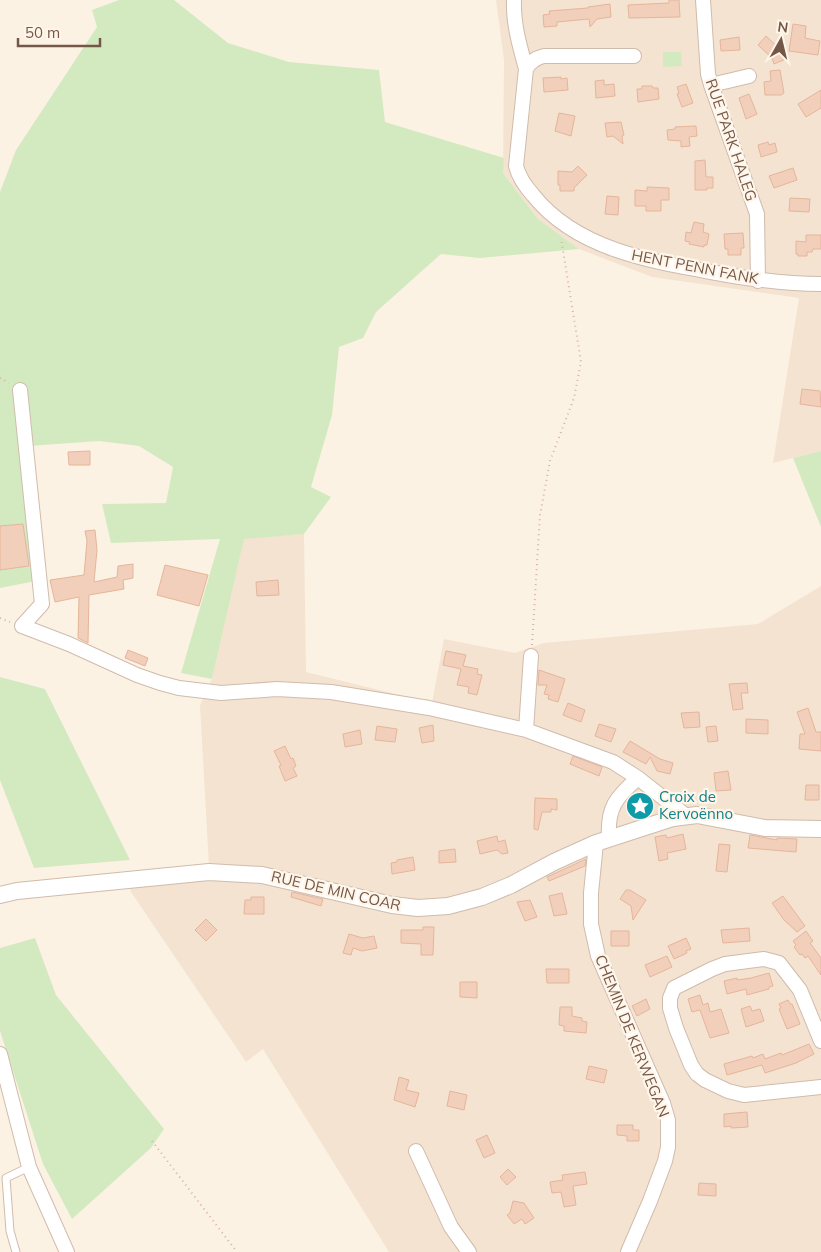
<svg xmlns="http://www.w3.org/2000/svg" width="821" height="1252" viewBox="0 0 821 1252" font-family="Mulish,sans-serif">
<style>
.residential{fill:#f4e3d1}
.green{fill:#d3eac1}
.building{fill:#f2cfba;stroke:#e5b59b}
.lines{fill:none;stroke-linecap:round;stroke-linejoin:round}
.service-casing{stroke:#d0bbac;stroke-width:9}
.minor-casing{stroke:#d0bbac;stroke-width:16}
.tertiary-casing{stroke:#d0bbac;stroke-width:18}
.path{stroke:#d7b29e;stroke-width:2;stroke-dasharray:1 4;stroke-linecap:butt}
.service{stroke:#fff;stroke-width:7}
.minor{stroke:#fff;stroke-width:14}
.tertiary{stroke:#fff;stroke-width:16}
.labels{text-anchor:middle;stroke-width:4.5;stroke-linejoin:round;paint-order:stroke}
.street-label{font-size:15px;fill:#745749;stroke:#fff6e9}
.culture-label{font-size:15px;fill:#0d838f;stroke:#fff6e9;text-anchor:start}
</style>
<rect width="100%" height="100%" fill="#fcf2e3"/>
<path class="residential" d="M496,0H821V451L773,463L799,298L652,277L579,249L538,219L503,173L504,60Z
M304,534L306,672L432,703L444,639L515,653L544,643L758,624L821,586V1252H389L263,1049L246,1062L131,892L126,875L209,867L200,705L212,679L244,538Z"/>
<path class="green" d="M119,0H174L228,43L289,62L379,70L385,122L504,158L503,173L538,219L579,249L480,258L441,254L376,312L363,338L339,347L332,415L311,487L331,497L304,534L244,539L212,679L181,673L220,539L111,543L102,504L166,503L173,467L139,446L99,441L29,446L41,580L0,588V192L16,150L97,27L92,10Z
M663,52H681L682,66L663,67Z
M821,451V527L793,458Z
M0,677L45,689L130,860L34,868L0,780Z
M35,938L56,995L164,1129L151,1148L72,1219L43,1164L0,1031V948Z"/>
<path class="building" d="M669,0H679L680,17L629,18L628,5L669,3Z
M610,4L611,17L597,19L590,27L589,19L557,22V26L544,27L543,15L550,14L549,11L588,8V7Z
M793,24L806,26L805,38L820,41L818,55L789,51Z
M766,36L782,51L786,59L774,64L772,58L758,45Z
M739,37L740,50L721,51L720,40Z
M780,70L784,93L781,95H765L764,82L771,81L770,71Z
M561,77V79L567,78L568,90L544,92L543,78Z
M604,80V85L614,84L615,96L596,98L595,81Z
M686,84L693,103L682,107L677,94L679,93L677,87Z
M642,86H652L653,88H658L659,99L638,102L637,89H642Z
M821,90V108L806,117L798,104Z
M749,94L757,114L746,119L739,98Z
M559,113L575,116L571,136L555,131Z
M621,122L624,135L622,136L623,144L613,136L607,137L605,123Z
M696,126L697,136L689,137L690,146L681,147V141L668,140L667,130L675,129V127Z
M768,142L769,145L775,143L777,152L761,157L758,145Z
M705,160L706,177H713V188H707V190H695V161Z
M578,166L587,175L574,188V191H560V185H558V171L572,172Z
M793,168L797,180L774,188L769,176Z
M647,187L669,188V200H661V211H646V206H635V190L647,191Z
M607,196L619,197L618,215L605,214Z
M790,198L810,199L809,212L789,211Z
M694,222L704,224L703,232L709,234L707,245H704V247L689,244L690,242L685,241L686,232L691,233Z
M743,233L744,248H741V255H728V249H725L724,234Z
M806,235H821V249H813L812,252H807V256H798V254H796V241L806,242Z
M802,389L820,391L821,407L800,404Z
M90,451V465H69L68,452Z
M23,524L29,566L0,570V526Z
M95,530L97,550L94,582L117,577L118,566L133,564V578L123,580L124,589L89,595L88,643L78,638L79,597L55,602L50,580L84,575L87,541L85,531Z
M165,565L208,575L199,606L157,595Z
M278,580L279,595L257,596L256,582Z
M128,650L148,658L145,666L125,658Z
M446,651L466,655L463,666L478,669L477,674L482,675L477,695L468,693L469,687L457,685L461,669L443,665Z
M539,670L565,679L558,702L548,699L549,695L544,694L547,685H538Z
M747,683L748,693H741L743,709L733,710L729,684Z
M568,703L585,710L581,722L563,715Z
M808,708L816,732H821V751L799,749L800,734H805L797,712Z
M699,712L700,727L684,728L681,713Z
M746,719L768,720V734L746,733Z
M599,724L616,729L611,742L595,736Z
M433,725L434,741L422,743L419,728Z
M377,726L397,729L395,742L375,740Z
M716,726L718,741L708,742L706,727Z
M360,730L362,744L345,747L343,734Z
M630,741L660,759L673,763L670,774L657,771L650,757L646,764L623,752Z
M285,746L291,759L293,758L296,766L293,768L297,776L285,781L279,766L281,765L274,751Z
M573,756L602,767L599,776L570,764Z
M728,771L731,790L716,791L714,773Z
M806,785H819V800H805Z
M535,798L557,799V810L551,809V812H542L538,830L534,829Z
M683,834L686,849L667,853L668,859L659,861L655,837L666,835L667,838Z
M750,835L777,840V838L797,839L796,852L748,848Z
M497,836L498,842L505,840L508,853L502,854L497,850L480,854L477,841Z
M719,844L730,845L727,872L716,871Z
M455,849L456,862L439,863V851Z
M413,857L415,870L392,874L391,863L397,862V860Z
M586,859L585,866L549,881L547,877Z
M626,890H630L646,900L633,920L631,906L620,899Z
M292,892L323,899L321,906L291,897Z
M562,893L567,914L554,916L549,896Z
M783,896L805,926L797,932L784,920L772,903Z
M251,897H264V914H244L245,900H251Z
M530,900L537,917L525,921L517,902Z
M206,919L217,930L206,941L195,930Z
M423,927H434L433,955H421V944L401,943V930H423Z
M749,928L750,941L723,943L721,930Z
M611,931H629V946H611Z
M806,931L813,941L810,943L821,958V975L808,956L805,958L802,954L800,955L794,947L796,945L793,941Z
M349,934L363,938L374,936L377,948L362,951L353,948L351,955L343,953Z
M686,938L691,949L686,951L687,953L674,959L668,946Z
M667,956L672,967L650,977L645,965Z
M546,969H569V983H547Z
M769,973L773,986L769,987V989L747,995L746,989L727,994L724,981L737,978V980L751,978Z
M460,982H477V998L460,997Z
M700,995L703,1005L708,1003L710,1012L721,1009L729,1033L710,1038L700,1010L692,1012L688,999Z
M646,999L650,1009L637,1016L632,1006Z
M788,1000L790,1004H792L800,1024L787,1029L779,1009L781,1008L779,1004Z
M750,1006L752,1011L760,1009L764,1021L746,1027L741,1009Z
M560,1007H572V1016L582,1018V1021L587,1022L586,1033L564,1031V1026L559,1025Z
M809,1044L814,1054L796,1063L765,1073L762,1065L727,1075L724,1064L752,1056L753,1058L763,1054L765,1059L781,1053L782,1055Z
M589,1066L607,1070L604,1083L586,1079Z
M399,1077L409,1080L406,1090L419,1093L415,1107L394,1100Z
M450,1091L467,1095L464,1110L447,1106Z
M747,1112L748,1127L731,1128V1126L724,1127V1114Z
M617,1125H633V1130H639V1141H627V1136L617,1135Z
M487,1135L495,1153L484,1158L476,1140Z
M508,1169L516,1177L507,1185L500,1177Z
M585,1172L587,1184L573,1186L576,1205L564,1207L561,1192L552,1193L550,1182L563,1180L562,1175Z
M699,1183L716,1184V1196L698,1195Z
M513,1201L524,1203L534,1218L525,1224L522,1219L514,1224L507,1215L510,1213Z"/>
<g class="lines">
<defs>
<path id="service" d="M16,1252L10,1231L6,1178L29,1167"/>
<path id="minor" d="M514,0C513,24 520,47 526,69
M703,0L708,74L711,85L757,214L758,281
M634,56H544C535,58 530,62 526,69L516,166C519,178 525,186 533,195C575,248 648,261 711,272C748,279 784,284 821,284
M711,85L749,76
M20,390L42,604L22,626L69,644L137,675L160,683L179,688L221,693L277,689L331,692L429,708L526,730L613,762L638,778L685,815
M526,730L531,656
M609,838C607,808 616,797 638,778
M596,843L591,893V924L598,956L663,1103L668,1120V1147L665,1161L650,1201L628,1252
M821,1041L800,990L779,963L764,959L725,964L712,969L674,988L670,998V1008L676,1028L691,1065L697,1074L705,1080L728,1091L744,1095L821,1087
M0,1054L29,1167L67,1252
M416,1151L451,1227L469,1252"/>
<path id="tertiary" d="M0,895L17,891L209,872L262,875L392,905L418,908L448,906L482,897L511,885L554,862L596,843L673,818L697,815L765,828L821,829"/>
</defs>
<use href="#service" class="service-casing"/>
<use href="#minor" class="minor-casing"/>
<use href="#tertiary" class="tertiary-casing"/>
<path class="path" d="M0,378L9,383
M0,618L10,622
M532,645L540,515L550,461L574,398L581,362L561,238
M152,1141L237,1252"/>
<use href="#service" class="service"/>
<use href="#minor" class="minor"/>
<use href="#tertiary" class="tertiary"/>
</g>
<defs>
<symbol id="sight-disc" viewBox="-11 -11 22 22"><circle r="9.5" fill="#0f9aa8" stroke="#fff6e9"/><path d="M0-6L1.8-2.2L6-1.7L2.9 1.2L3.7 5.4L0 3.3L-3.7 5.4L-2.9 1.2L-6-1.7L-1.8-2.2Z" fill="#fff"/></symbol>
</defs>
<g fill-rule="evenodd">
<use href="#sight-disc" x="624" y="790" width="32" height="32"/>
</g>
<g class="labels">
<g class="street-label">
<text transform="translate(731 140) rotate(71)" y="5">RUE PARK HALEG</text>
<text transform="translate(695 267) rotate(11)" y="5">HENT PENN FANK</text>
<text transform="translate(336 891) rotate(13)" y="5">RUE DE MIN COAR</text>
<text transform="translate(632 1036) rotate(68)" y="5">CHEMIN DE KERWEGAN</text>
</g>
<g class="culture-label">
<text x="659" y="802">Croix de<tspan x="659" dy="17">Kervoënno</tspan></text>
</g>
</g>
<g transform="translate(781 40) rotate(8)" stroke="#fff6e9" stroke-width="4" paint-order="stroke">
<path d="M0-4L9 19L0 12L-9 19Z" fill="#745749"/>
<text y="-8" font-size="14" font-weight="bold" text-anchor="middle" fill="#745749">N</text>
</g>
<path d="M18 38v8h82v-8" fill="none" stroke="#745749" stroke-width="2.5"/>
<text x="25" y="38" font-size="15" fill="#745749" stroke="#fff6e9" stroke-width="4" paint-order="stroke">50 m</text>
</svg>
